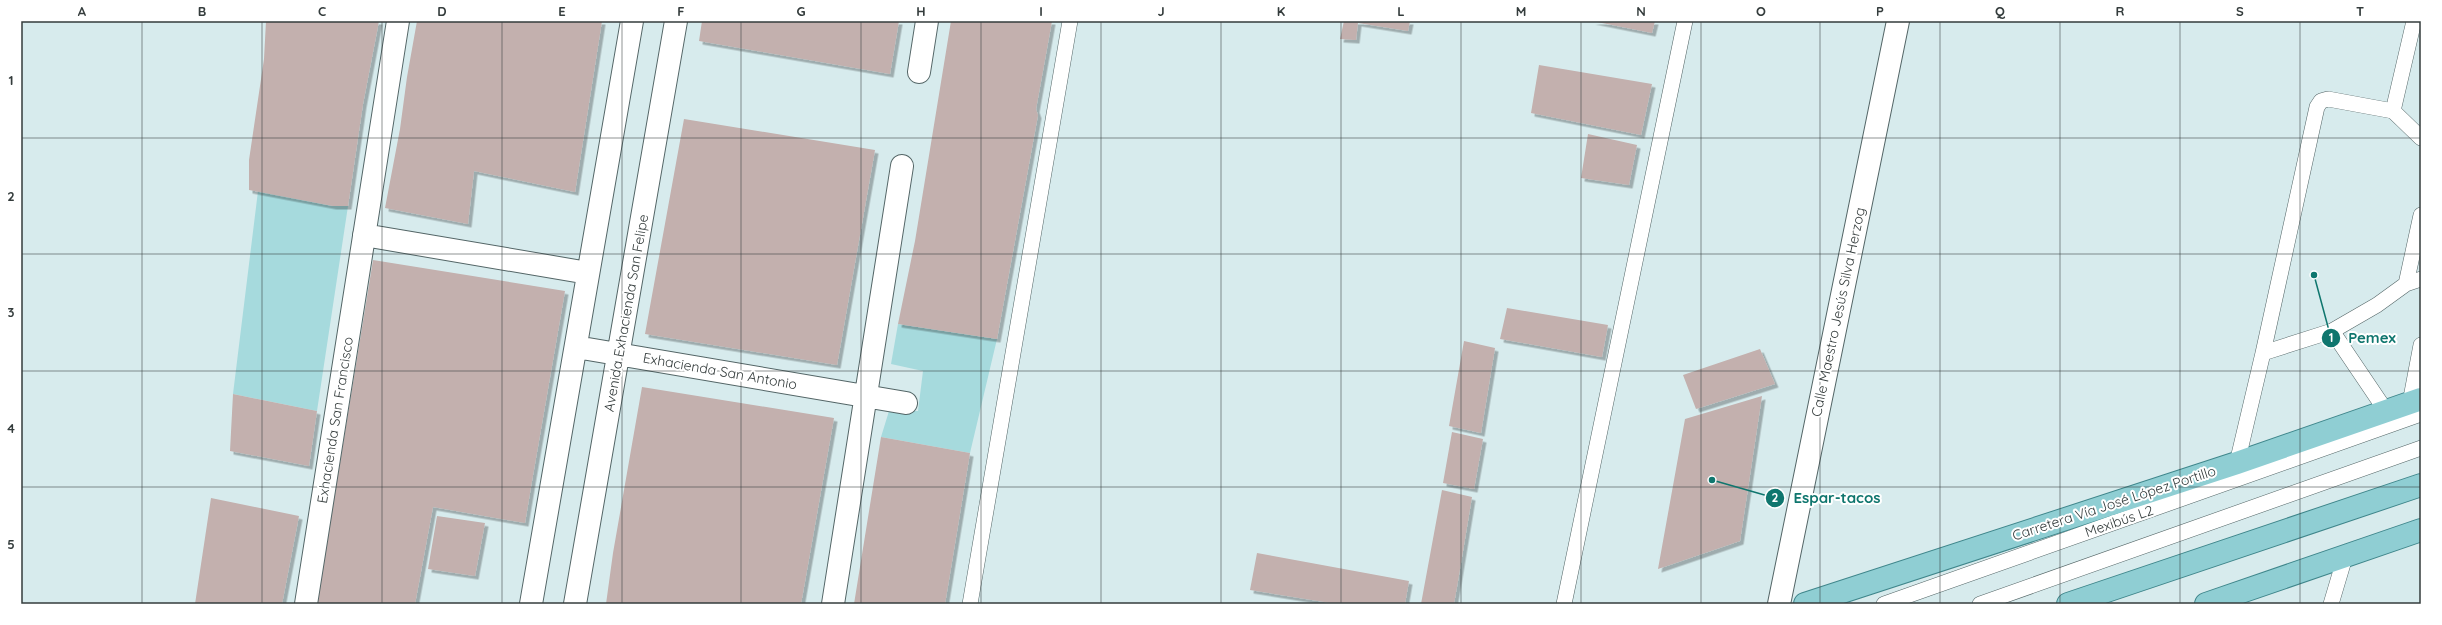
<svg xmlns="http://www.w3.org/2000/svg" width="2442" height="625" viewBox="0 0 2442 625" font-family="Quicksand,sans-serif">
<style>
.green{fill:#a6dadd}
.building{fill:#c3b0ae;filter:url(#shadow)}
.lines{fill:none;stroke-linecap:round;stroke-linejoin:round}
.lane-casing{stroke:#536566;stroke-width:16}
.street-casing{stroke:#536566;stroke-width:24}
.primary-casing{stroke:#3f868b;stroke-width:24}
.lane{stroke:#fff;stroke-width:15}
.street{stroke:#fff;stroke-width:22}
.primary{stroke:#8fced3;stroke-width:22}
.grid{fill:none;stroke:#343c3c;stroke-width:1;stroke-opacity:0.55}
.labels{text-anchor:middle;stroke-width:4;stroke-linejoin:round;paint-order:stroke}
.street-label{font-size:14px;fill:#343c3c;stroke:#fff}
.leader{fill:none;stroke:#0f766e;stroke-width:1.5}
.callout-dot{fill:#0f766e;stroke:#fff;stroke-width:1.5}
.mark-label{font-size:12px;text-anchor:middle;font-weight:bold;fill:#fff}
.callout-label{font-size:15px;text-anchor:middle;font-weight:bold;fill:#0f766e;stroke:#fff;stroke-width:4;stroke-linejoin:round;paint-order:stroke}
.neatline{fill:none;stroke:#343c3c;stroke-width:1.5}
.grid-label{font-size:13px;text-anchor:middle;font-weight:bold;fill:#343c3c}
</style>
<defs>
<filter id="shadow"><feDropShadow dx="3.5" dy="3.5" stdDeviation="0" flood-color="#0004"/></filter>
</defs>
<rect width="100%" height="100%" fill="#d7ebed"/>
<path class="green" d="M258,191L333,206H348L317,411L233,394Z
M898,324L997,339L970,453L881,437L889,411H918L923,371L891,364Z"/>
<path class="building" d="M266,21H379L363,104L348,206H333L249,190V160L264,59Z
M417,21H602L575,192L474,171L468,224L385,208L400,129L407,77Z
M702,21H899L890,74L699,41Z
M951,21H1052L1036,109L1038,115L997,339L898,324L915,241Z
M1344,21H1410L1408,31L1358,23L1356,40L1340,39Z
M1592,21H1655L1652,33Z
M1539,65L1652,84L1641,135L1531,113Z
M684,119L875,150L837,365L645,334Z
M1588,134L1637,145L1629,185L1581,178Z
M373,260L565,291L532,481L528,480L532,481L525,523L433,507L415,604H317Z
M1507,308L1608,325L1602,357L1500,339Z
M1464,341L1495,348L1481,433L1449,426Z
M1760,349L1775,384L1696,409L1683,375Z
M642,387L834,418L801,604H606L613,553Z
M233,394L317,411L309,466L230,451Z
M1762,396L1740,541L1658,569L1685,419Z
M1452,432L1483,439L1474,489L1443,483Z
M881,437L970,453L945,604H854Z
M1442,490L1472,497L1458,581L1454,604H1421Z
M211,498L299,516L282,604H195Z
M437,516L485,523L475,576L428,569Z
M1257,553L1409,581L1405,604H1337L1250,590Z"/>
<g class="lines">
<defs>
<path id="lane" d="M2414,21L2393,111L2421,138
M2406,284L2421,215
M2332,331L2386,411
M2263,353L2317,107L2321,101L2328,99L2393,111
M2410,403L2421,345
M2237,463L2263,353L2332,331L2377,305L2406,284L2421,279
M970,604L1070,21
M1564,604L1685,21
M1884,604L2421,414
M1980,604L2421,448
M2331,604L2345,557"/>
<path id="street" d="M919,72L927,21
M364,235L588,273
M576,347L906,403
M306,604L398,21
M531,604L632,21
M575,604L676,21
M833,604L902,166
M1779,604L1898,21"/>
<path id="primary" d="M1805,604L2237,463L2421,399
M2068,604L2421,485
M2206,604L2421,530"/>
</defs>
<use href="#lane" class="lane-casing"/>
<use href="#street" class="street-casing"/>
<use href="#primary" class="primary-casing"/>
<use href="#lane" class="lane"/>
<use href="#street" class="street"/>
<use href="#primary" class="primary"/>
</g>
<path class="grid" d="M142,21V604M262,21V604M382,21V604M502,21V604M622,21V604M741,21V604M861,21V604M981,21V604M1101,21V604M1221,21V604M1341,21V604M1461,21V604M1581,21V604M1701,21V604M1820,21V604M1940,21V604M2060,21V604M2180,21V604M2300,21V604M21,138H2421M21,254H2421M21,371H2421M21,487H2421"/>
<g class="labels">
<g class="street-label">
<text transform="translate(1838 312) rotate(-78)" y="5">Calle Maestro Jesús Silva Herzog</text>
<text transform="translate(626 313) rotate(-80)" y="5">Avenida Exhacienda San Felipe</text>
<text transform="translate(720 371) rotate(10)" y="5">Exhacienda San Antonio</text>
<text transform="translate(335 420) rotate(-81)" y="5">Exhacienda San Francisco</text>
<text transform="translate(2114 503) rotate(-18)" y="5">Carretera Vía José López Portillo</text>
<text transform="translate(2119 521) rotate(-19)" y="5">Mexibús L2</text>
</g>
</g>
<path class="leader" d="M2314 275L2331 338M1712 480L1775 498"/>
<g class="callout-dot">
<circle cx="2314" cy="275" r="4"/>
<circle cx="1712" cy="480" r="4"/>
<circle cx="2331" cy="338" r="10"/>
<circle cx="1775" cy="498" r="10"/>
</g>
<g class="mark-label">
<text x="2331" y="342">1</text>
<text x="1775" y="502">2</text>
</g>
<g class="callout-label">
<text x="2372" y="343">Pemex</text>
<text x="1837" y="503">Espar-tacos</text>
</g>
<rect width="2442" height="625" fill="none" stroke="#ffffff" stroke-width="44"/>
<rect x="22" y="22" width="2398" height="581" class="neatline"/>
<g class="grid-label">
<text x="82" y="16">A</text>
<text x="202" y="16">B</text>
<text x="322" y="16">C</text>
<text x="442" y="16">D</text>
<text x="562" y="16">E</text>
<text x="681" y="16">F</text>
<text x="801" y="16">G</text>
<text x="921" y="16">H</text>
<text x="1041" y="16">I</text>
<text x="1161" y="16">J</text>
<text x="1281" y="16">K</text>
<text x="1401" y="16">L</text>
<text x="1521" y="16">M</text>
<text x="1641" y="16">N</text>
<text x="1761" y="16">O</text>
<text x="1880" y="16">P</text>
<text x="2000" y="16">Q</text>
<text x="2120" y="16">R</text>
<text x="2240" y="16">S</text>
<text x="2360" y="16">T</text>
<text x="11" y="85">1</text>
<text x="11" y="201">2</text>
<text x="11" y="317">3</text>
<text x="11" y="433">4</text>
<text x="11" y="549">5</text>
</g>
</svg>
